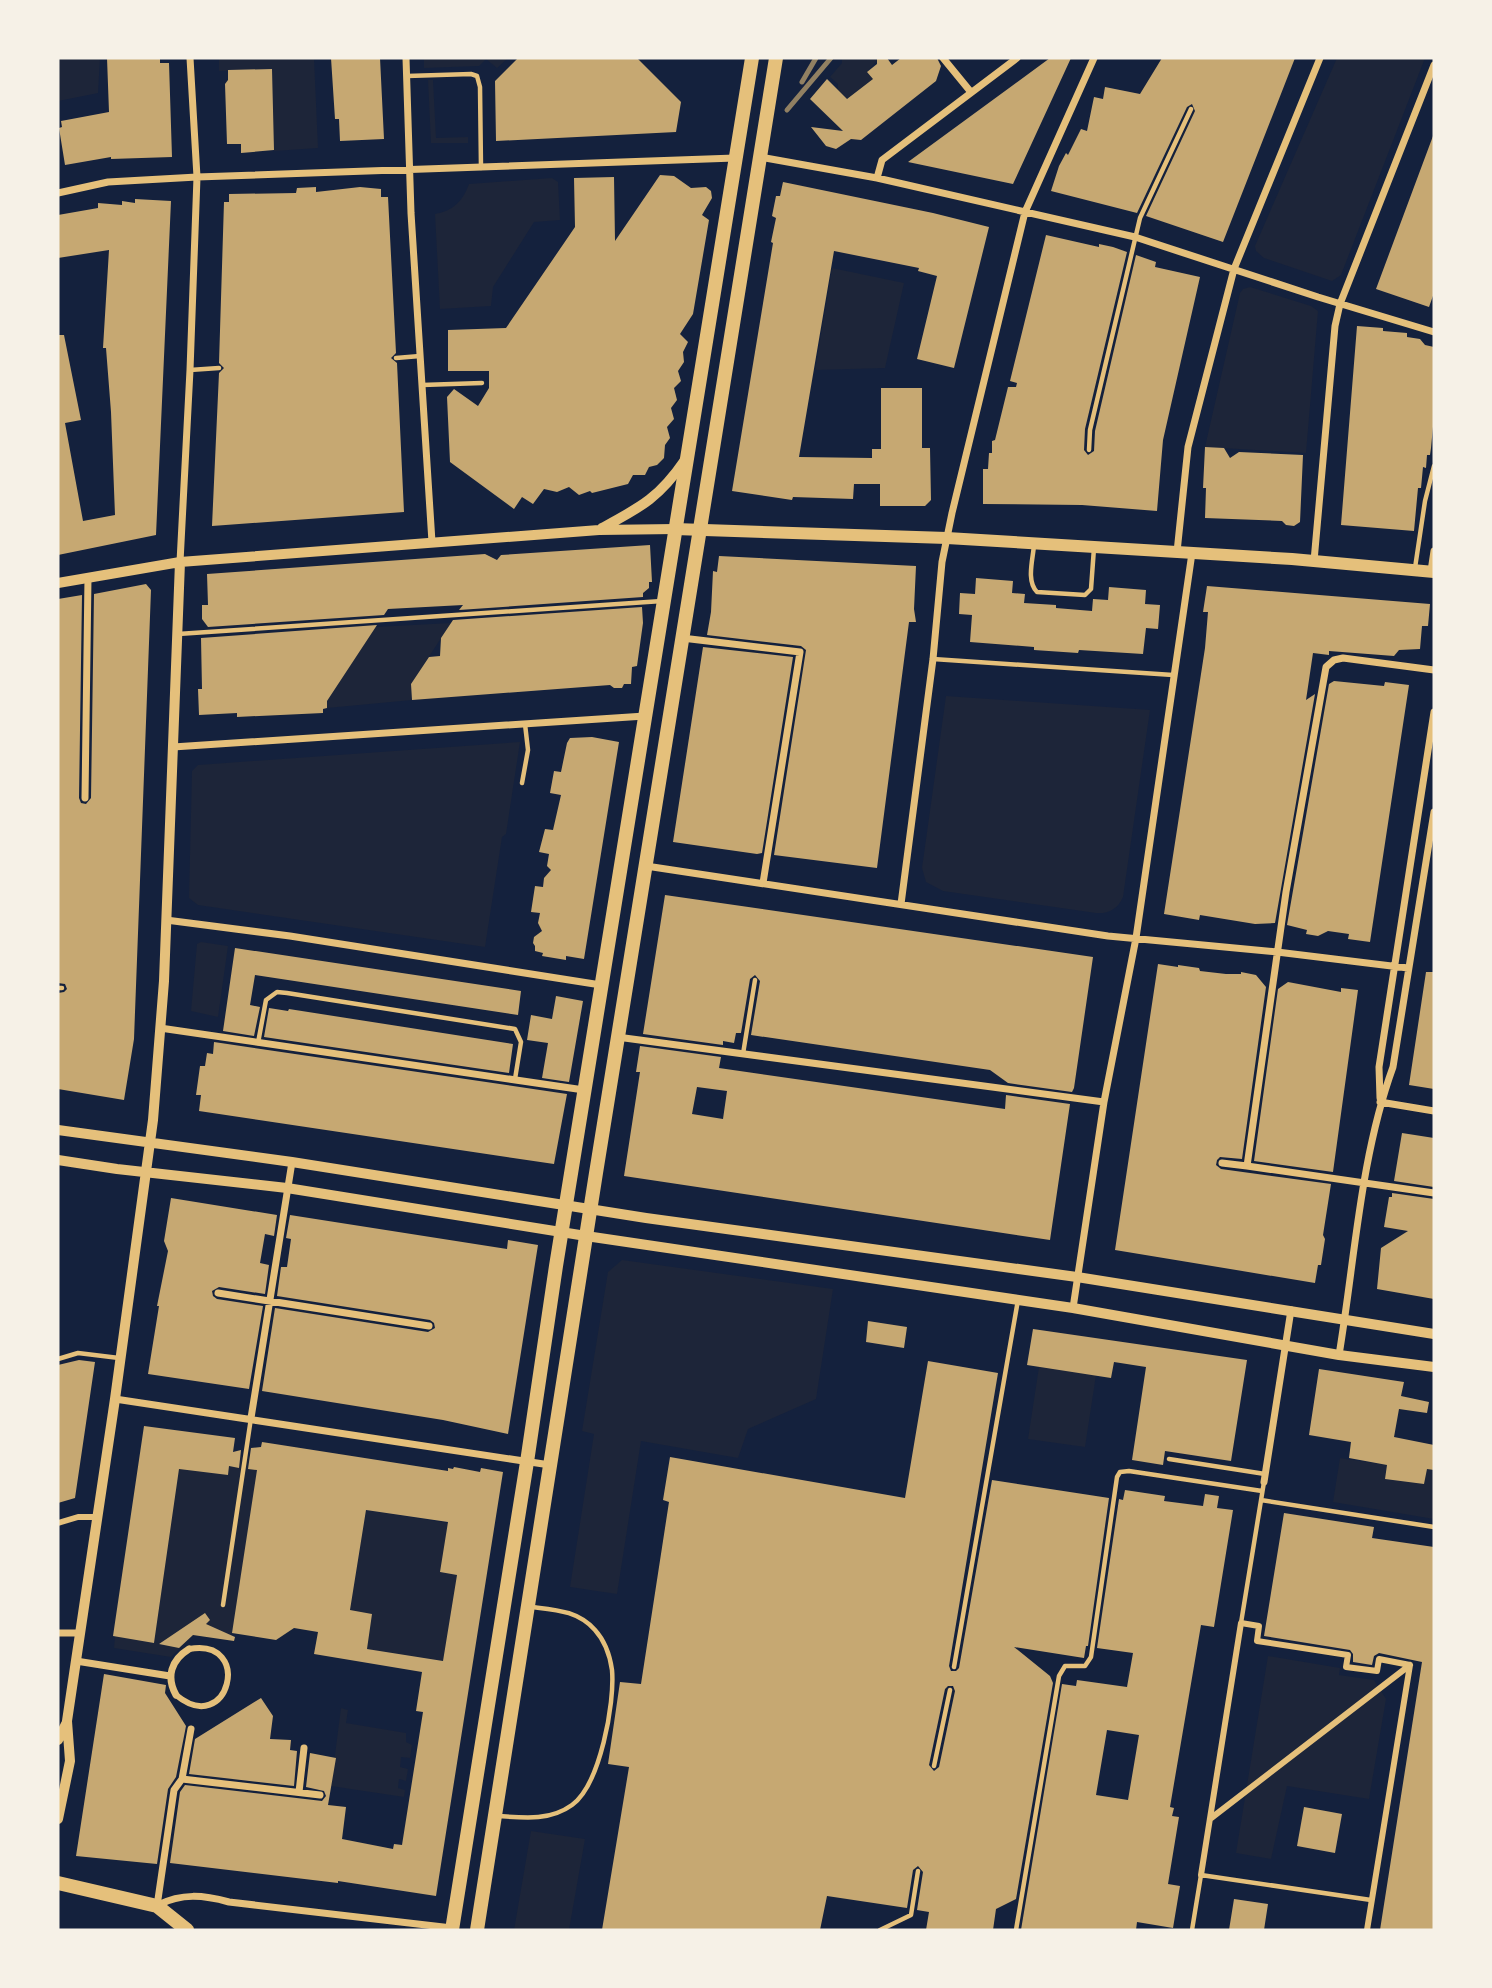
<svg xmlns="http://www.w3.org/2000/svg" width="1492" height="1988" viewBox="0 0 1492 1988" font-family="'Exo 2',sans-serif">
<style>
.green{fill:#1d2539}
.building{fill:#c6a872;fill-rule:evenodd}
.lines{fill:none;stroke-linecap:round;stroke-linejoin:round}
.service{stroke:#e5c07b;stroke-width:4.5}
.pedestrian{stroke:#e5c07b;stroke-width:6}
.minor{stroke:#e5c07b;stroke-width:7}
.tertiary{stroke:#e5c07b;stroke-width:10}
.secondary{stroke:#e5c07b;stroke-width:12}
.primary{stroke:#e5c07b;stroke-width:14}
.trunk{stroke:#e5c07b;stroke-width:14}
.rail{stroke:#918062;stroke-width:5}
</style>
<rect width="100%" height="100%" fill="#14213d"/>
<path class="green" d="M58,58H100L98,93L58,101Z
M219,58H314L318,148L274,151L272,69L219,71Z
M424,58H508L497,68L486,59L479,66L424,68Z
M842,58H879L867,72L873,79L837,106L838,84L830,77L842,63Z
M1337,58H1425L1341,275L1332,281L1264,258L1256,251L1255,246Z
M428,80H433L436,138L468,137V143H431Z
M552,178L558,182L560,220L534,222L493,287L491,306L440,309L435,214C453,211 463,201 469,184Z
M832,268L904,283L885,368L815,370Z
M1250,287L1311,306L1318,311L1306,453L1205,447L1240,293L1243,289Z
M451,623L411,684L412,700L327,708V701L375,627Z
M946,696L1150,710L1123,897C1118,909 1108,914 1096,913L943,891L926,882L922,868Z
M520,742L506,834L502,837L485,947L198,905L189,898L192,771L198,765Z
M201,942L228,946L218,1017L191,1011L197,944Z
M622,1260L833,1289L816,1399L748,1429L738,1458L641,1441L617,1594L570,1587L594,1434L582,1431L608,1272Z
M1039,1367L1096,1375L1085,1447L1028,1439Z
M239,1456L254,1458L258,1468L232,1633L226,1639L193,1635L171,1657L114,1648L115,1636L154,1643L179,1469L228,1475L229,1466L237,1467Z
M1340,1458L1387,1465L1385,1479L1424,1484L1427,1469L1434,1470V1519L1333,1502Z
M366,1510L448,1523L440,1572L457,1575L443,1661L367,1649L371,1614L350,1610Z
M1268,1656L1340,1668L1339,1675L1374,1680L1386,1699L1369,1799L1287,1786L1271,1859L1236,1853Z
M341,1708L348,1710L346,1723L406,1733V1742L412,1745L410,1758L401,1757L400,1767L408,1769L406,1781L399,1779L398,1788L405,1790L404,1797L331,1786Z
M531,1831L585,1839L569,1930H514Z"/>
<path class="building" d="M107,58H160V63H169L172,157L111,159V157L65,165L59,128L62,127L61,121L109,112Z
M331,58H380L384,139L340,141L339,119H335Z
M518,58H637L681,102L676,132L496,141L495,81Z
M877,58H887L892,65L901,58H937L941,66L936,81L861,140L851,139L836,149L826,146L811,127L843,131L810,99L827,79L847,99L873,79L867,72L877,64Z
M1050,58H1071L1013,184L908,162Z
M1162,58H1295L1223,242L1146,216L1195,111L1192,104L1187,107L1137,213L1051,191L1059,166L1066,153L1068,155L1081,129L1087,131L1094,97L1103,99L1105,87L1140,94Z
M272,69L274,150L241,153V144H227L225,84L228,80V70Z
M1433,136L1434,293L1429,307L1376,289Z
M660,175L674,176L691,188L706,187L711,191L712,198L702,215L709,220L693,314L680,334L688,342L683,352L684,362L678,371L681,381L674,388L677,400L671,408L674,419L667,427L670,438L665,445L664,458L657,465L649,467L645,475H633L628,484L592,493L590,491L579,495L569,487L557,492L544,489L533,504L522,497L514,509L450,462L447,397L454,389L478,406L489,388V371H448V330L506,328L575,227L574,178L614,177L615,241Z
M783,182L933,213L989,227L954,368L917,359L937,276L918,271L919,268L834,251L799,457L872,458V449H881V388H922V448H930L931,500L925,506H880V484H854L853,499L793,497L792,500L732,491L773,243L771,242L776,218L772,216L776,196H780Z
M316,187V192L360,187L381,189V197H388L396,353L391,358L397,363L404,512L212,526L219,373L224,368L219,363L224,202H229V194L296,193L297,188Z
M135,199L171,201L156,535L58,555V335H64L81,420L65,423L83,521L115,515L111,412L106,348H103L109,250L58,258V215L98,208V203L122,205V201L135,203Z
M1046,235L1099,247V244L1113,247L1127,252L1085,429L1084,450L1088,455L1094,451L1095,431L1136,255L1156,262L1155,267L1200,277L1163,440L1157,511L1082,505L983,504V469H988L989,453H992V441L995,440L1008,387H1016L1017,383L1010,381Z
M1357,326L1383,328V331L1407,333V337L1420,339L1425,345L1434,347V416L1431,448L1430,455H1427L1426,468L1423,467L1421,488H1418L1414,531L1341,525Z
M1205,447L1224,448L1230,458L1239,452L1303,455L1300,522L1294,526L1286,525L1282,521L1205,518L1206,488H1203Z
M650,545L652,582H649V588L643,593V597L459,610L463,605L388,609L384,615L208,627L202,619V605H208L207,574L485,554L497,560L501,555Z
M719,556L916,566L914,609L916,622H909L877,868L774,855L806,650L801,646L707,635L711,612L713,571L717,572Z
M976,578L1013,581L1012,593L1025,594L1024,603L1056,605V608L1092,611L1093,599L1108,600L1109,587L1146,590L1145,604L1160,605L1158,629L1146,628L1143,654L1079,650L1078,653L1034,650V647L970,642L972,615L959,614L960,593L975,594Z
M146,584L151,590L134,1039L124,1100L58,1089V993L64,992L67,989L65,984L58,983V599L82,595L79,798L81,803L86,804L91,798L94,594Z
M1207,586L1430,604L1428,626H1422L1420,649L1399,650L1394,656L1329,651V655L1313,653L1306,700L1315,694L1275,923L1255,924L1200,915L1199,920L1164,914L1205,648L1208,612H1203Z
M642,607L643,623L637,666L632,667L631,684H624L622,688H614L610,685L412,700L411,684L429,657L440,656L441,638L453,620Z
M377,625L327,701V708L323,709V713L237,717V713L199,715L198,689H202L201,638Z
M703,647L793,657L762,853L757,854L673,842Z
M1334,681L1384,686L1385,682L1409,685L1370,942L1348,939L1349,934L1328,931L1318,936L1306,934L1307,930L1287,925L1329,684Z
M592,737L619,742L584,959L566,956V960L542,956L543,953L535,951V946L533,943L534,937L542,931L538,923L540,913L531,912L535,886L543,887L544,878L551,870L547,866L549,854L539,852L545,829L553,830L561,795L550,793L554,771L561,772L567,743L570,738Z
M665,895L1093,957L1074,1088L1072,1092L1008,1083L990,1070L751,1035L760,981L755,975L750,979L741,1033H736L734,1043L723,1041V1045L643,1034Z
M235,948L521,991L518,1015L255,975L250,1005L260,1007L254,1036L223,1031Z
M1158,964L1178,967V965L1199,968L1200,971L1226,974H1241V972L1256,975L1266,987L1242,1159L1220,1157L1217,1160L1216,1165L1221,1169L1331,1184L1323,1235L1325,1239L1321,1265H1318L1315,1283L1115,1250Z
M1426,972H1434V1089L1409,1085Z
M1288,982L1341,992V988L1358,990L1333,1172L1254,1161L1278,989Z
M556,996L583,1001L569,1082L542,1078L548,1043L527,1040L531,1015L552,1019Z
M269,1008L288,1011L289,1009L513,1044L509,1073L264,1037Z
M214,1042L567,1094L554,1164L199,1111L201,1095H196L200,1066H205L207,1053L213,1054Z
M640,1046L721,1057L719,1068L1005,1109L1006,1095L1070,1104L1050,1240L624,1176L640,1072H636ZM697,1087L727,1091L723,1119L692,1114Z
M1402,1133L1434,1138V1187L1394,1181Z
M1392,1193L1434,1199V1299L1377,1289L1381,1248L1408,1231L1384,1227L1389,1197H1392Z
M171,1198L277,1215L274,1236L265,1234L260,1263L269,1265L265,1294L219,1287L212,1291L213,1296L217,1299L263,1306L249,1389L148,1374L159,1306H157L168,1251L164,1241Z
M290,1215L507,1249L508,1240L538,1245L508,1434L443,1420L262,1391L275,1308L428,1332L435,1328L434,1323L430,1320L277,1296L281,1267H287L291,1239L286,1238Z
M868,1321L907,1327L904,1348L866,1342Z
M1033,1329L1247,1360L1231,1461L1165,1451L1163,1465L1132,1460L1146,1367L1114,1362L1111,1378L1027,1365Z
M79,1360L95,1362L75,1498L58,1503V1365Z
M928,1361L998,1373L949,1666L951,1671H956L959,1668L992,1480L1109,1498L1088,1646H1086L1084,1658L1014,1647L1050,1676L1053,1683L1016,1899L996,1909L993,1930H926L929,1912L917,1910L923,1872L918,1866L913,1870L907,1908L827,1896L820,1930H602L629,1767L608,1764L620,1682L641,1684L669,1502L663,1500L670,1457L905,1498ZM948,1686H953L955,1691L939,1767L934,1771L929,1765L945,1689Z
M1319,1369L1404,1382L1401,1396L1429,1402L1427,1413L1399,1409L1394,1437L1434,1445V1470L1427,1469L1424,1484L1385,1479L1387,1465L1349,1458L1351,1442L1309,1435Z
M144,1426L235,1438L233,1452L241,1450L239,1468L229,1466L228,1475L179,1469L154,1643L113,1636Z
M262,1442L448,1471V1468L453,1469L454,1467L480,1472L481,1468L503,1472L436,1896L338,1881V1883L170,1863L180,1792L185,1785L322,1801L326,1796L324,1791L306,1787L310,1753L336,1758L328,1805L346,1807L342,1839L393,1849L394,1844L402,1845L423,1712L416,1711L422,1672L314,1654L318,1632L294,1628L276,1640L232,1633L257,1470L248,1469L251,1448L261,1447ZM366,1510L448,1522L440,1572L457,1575L443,1661L367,1649L372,1614L350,1610Z
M1125,1490L1165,1496L1164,1501L1203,1506L1205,1494L1219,1496L1217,1508L1233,1510L1214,1627L1201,1625L1170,1807L1174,1808L1172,1816L1179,1817L1168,1884L1180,1886L1173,1928L1137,1922L1136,1930H1021L1062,1684L1076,1686L1077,1680L1127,1687L1133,1653L1097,1648L1119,1499L1123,1500ZM1107,1730L1139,1735L1128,1800L1096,1795Z
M1284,1513L1374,1527L1372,1538L1434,1547V1930H1380L1422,1662L1379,1653L1374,1656L1372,1665L1353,1662V1654L1350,1650L1264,1636Z
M205,1613L210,1620L206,1624L235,1637L234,1641L193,1635L179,1648L159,1644Z
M104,1674L166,1685L165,1693L186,1726L176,1777L168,1789L157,1864L76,1856Z
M261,1698L273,1716L270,1739L291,1740L290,1750L297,1751L294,1786L189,1774L195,1739Z
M1304,1807L1342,1814L1335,1853L1297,1846Z
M1234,1899L1268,1904L1264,1930H1229Z"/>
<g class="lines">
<path class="service" d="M407,76L471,74L477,76L480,87L481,168
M396,358L420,356
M190,370L219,368
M422,385L482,383
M1089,450L1090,430L1140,218L1191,109
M1034,545C1033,559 1026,581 1037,592L1085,595L1091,589L1094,548
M1415,568L1425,501L1434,466
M178,634L662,601
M933,659L1173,675
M522,783L528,750L525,724
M58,988H62
M258,1043L266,1000L277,992L287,993L515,1029L521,1042L515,1079
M743,1054L755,980
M58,1359L78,1353L119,1358
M1169,1459L1265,1474
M1261,1500L1434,1527
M223,1605L251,1418
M1241,1623L1264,1482
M954,1667L1018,1300
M934,1766L950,1690
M499,1816C524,1818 550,1821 572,1805C600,1785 615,1703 612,1670C610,1656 605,1641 595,1630C578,1611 557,1610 532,1607
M880,1930L911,1915L918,1871
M1016,1930L1059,1676L1065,1666H1085L1091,1657L1117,1477L1120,1472L1129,1471L1262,1491
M1192,1930L1201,1875L1371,1900"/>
<path class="pedestrian" d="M58,1523L78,1517H97
M176,1695C229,1739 254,1637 189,1649
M1210,1819L1410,1665
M1201,1875L1241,1623L1259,1626L1257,1641L1348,1655L1346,1667L1377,1671L1379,1659L1410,1665
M1367,1930L1410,1665"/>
<path class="minor" d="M406,58L411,213L432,542
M943,58L970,91
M760,157L877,178L1135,237L1318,297L1434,332
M877,178L882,160L1017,58
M58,193L108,182L197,177L735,158
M1177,552L1188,447L1234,269L1320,58
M1314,561L1335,326L1340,304L1434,65
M180,562L190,370L197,177L190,58
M1431,571L1434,551
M682,638L800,652L763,883
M1434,670L1343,658L1334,660L1326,667L1286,892L1247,1166L1434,1193
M173,747L645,716
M85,798L88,578
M646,866L1108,936L1277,952L1408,968
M901,904L933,659L942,562L952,513L1025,212L1094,58
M166,920L290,936L601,985
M160,1028L584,1090
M617,1037L1104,1102
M1380,1098L1379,1067L1434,712
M1380,1102L1434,1111
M1222,1163L1247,1166
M218,1293L429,1326
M1073,1308L1104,1102L1136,938L1192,553
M1339,1355C1355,1259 1360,1158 1393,1067L1434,812
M115,1399L550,1465
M251,1418L292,1162
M1264,1482L1291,1310
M58,1633H80
M76,1661L170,1676
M176,1695C166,1677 171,1660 189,1649
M182,1779L320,1795
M299,1792L304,1748
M158,1905C182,1893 203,1895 229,1902L452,1928
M157,1906L174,1790L182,1779L191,1729"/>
<path class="tertiary" d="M602,528C641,507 659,498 685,460
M58,583L180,562L599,530L675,529
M58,1130L292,1162L646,1218L1077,1277L1434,1334
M58,1160L117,1169L287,1188L586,1236L1073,1308L1339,1355L1434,1367
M58,1740L66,1724
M58,1819L70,1761L67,1721L115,1399L153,1120L164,981L180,562"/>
<path class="secondary" d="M675,529L947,538L1292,559L1434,572"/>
<path class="primary" d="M58,1883L157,1906L187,1930"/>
<path class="trunk" d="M452,1930L527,1462L556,1266L752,58
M477,1930L596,1173L776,58"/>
<path class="rail" d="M802,82L816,58
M787,110L831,58"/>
</g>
<rect width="1492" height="1988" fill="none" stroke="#f6f1e7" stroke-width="119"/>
</svg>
